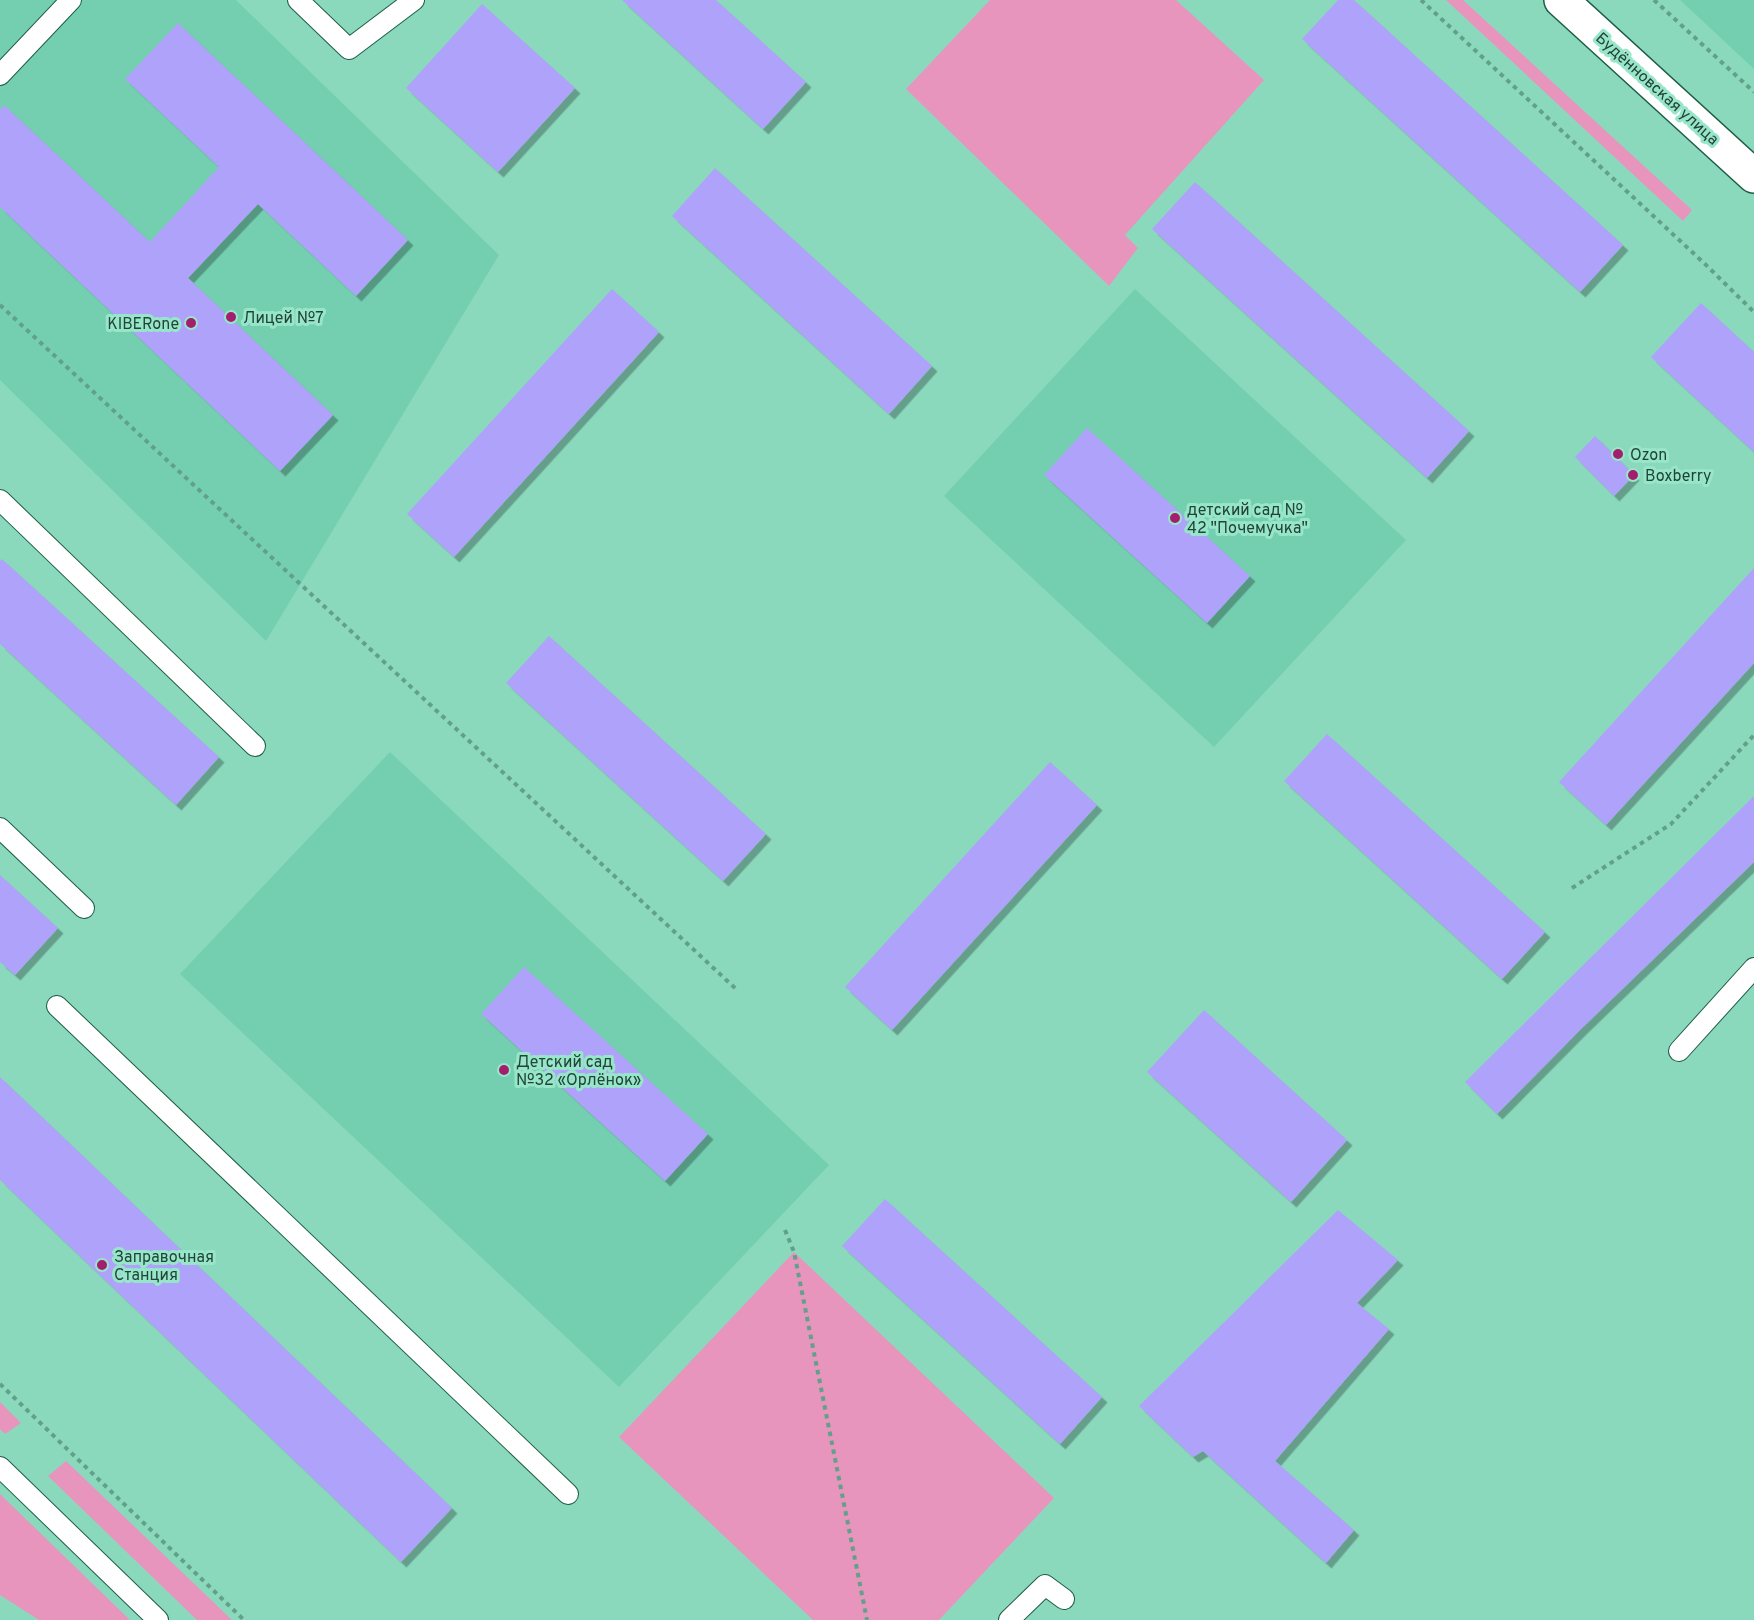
<svg xmlns="http://www.w3.org/2000/svg" width="1754" height="1620" viewBox="0 0 1754 1620" font-family="Overpass,sans-serif">
<style>
.built{fill:#74cfb0}
.green{fill:#e895bd}
.building{fill:#afa2fa;filter:url(#shadow)}
.lines{fill:none;stroke-linecap:round;stroke-linejoin:round}
.service-casing{stroke:#1e5c4a;stroke-width:22}
.secondary-casing{stroke:#1e5c4a;stroke-width:36}
.path{stroke:#62a08a;stroke-width:4;stroke-dasharray:4.5 4.5;stroke-linecap:butt}
.service{stroke:#fff;stroke-width:20}
.secondary{stroke:#fff;stroke-width:33}
.poi-dot{fill:#a31f6d;stroke:#97e6ca;stroke-width:2}
.labels{text-anchor:middle;stroke-width:6;stroke-linejoin:round;paint-order:stroke}
.street-label{font-size:16px;fill:#224338;stroke:#97e6ca}
.poi-label{font-size:16px;fill:#224338;stroke:#97e6ca;text-anchor:start}
</style>
<defs>
<filter id="shadow"><feDropShadow dx="5.5" dy="5.5" stdDeviation="0" flood-color="#0004"/></filter>
</defs>
<rect width="100%" height="100%" fill="#8ad9bd"/>
<path class="built" d="M0,0H236L499,255L266,641L0,380Z
M1680,0H1754V69Z
M1135,289L1406,540L1214,747L944,496Z
M390,752L829,1165L619,1387L180,974Z"/>
<path class="green" d="M990,0H1176L1264,80L1125,235L1138,248L1109,286L906,89Z
M1446,0H1463L1692,210L1683,221Z
M794,1252L1054,1498L939,1620H813L619,1437Z
M0,1402L21,1423L5,1434L0,1429Z
M66,1461L232,1620H197L48,1476Z
M0,1494L130,1620H39L0,1595Z"/>
<path class="building" d="M622,0H716L806,82L763,129Z
M1338,0H1354L1623,245L1580,292L1302,39Z
M482,4L575,88L498,172L406,88Z
M178,23L408,240L356,296L258,204L188,278L333,415L280,471L0,207V110L4,105L150,242L219,167L125,79Z
M715,168L932,366L889,414L672,216Z
M1195,182L1469,431L1427,478L1152,229Z
M612,289L659,332L454,557L407,514Z
M1701,303L1754,352V452L1651,357Z
M1087,428L1250,576L1207,623L1044,475Z
M1595,436L1634,475L1614,496L1575,457Z
M2,559L219,757L176,805L0,644V561Z
M1754,568V663L1606,825L1559,782Z
M549,636L766,834L723,881L506,683Z
M1327,734L1545,932L1502,979L1284,781Z
M1050,762L1097,805L892,1030L845,987Z
M1754,796V862L1581,1029L1497,1114L1465,1082Z
M0,875L58,928L15,975L0,962Z
M524,967L708,1134L665,1181L481,1014Z
M1204,1010L1347,1140L1291,1202L1147,1072Z
M0,1077L452,1508L401,1562L0,1180Z
M885,1199L1102,1397L1060,1444L842,1246Z
M1338,1210L1398,1260L1357,1303L1389,1329L1275,1461L1354,1530L1326,1563L1203,1451L1193,1457L1139,1406Z"/>
<g class="lines">
<defs>
<path id="service" d="M298,0L349,49L414,0
M0,75L71,0
M0,500L255,746
M0,828L84,908
M57,1006L568,1494
M1679,1051L1754,968
M0,1467L158,1620
M1009,1620L1045,1585L1064,1599"/>
<path id="secondary" d="M1561,0L1754,176"/>
</defs>
<use href="#service" class="service-casing"/>
<use href="#secondary" class="secondary-casing"/>
<path class="path" d="M1421,0L1705,264L1754,312
M1654,0L1754,92
M0,305L736,989
M1572,888L1671,824L1754,735
M785,1230L794,1252L867,1620
M0,1384L244,1620"/>
<use href="#service" class="service"/>
<use href="#secondary" class="secondary"/>
</g>
<g class="poi-dot">
<circle cx="231" cy="317" r="6"/>
<circle cx="191" cy="323" r="6"/>
<circle cx="1618" cy="454" r="6"/>
<circle cx="1633" cy="475" r="6"/>
<circle cx="1175" cy="518" r="6"/>
<circle cx="504" cy="1070" r="6"/>
<circle cx="102" cy="1265" r="6"/>
</g>
<g class="labels">
<g class="street-label">
<text transform="translate(1658 88) rotate(42)" y="6">Будённовская улица</text>
</g>
<g class="poi-label">
<text x="243" y="323">Лицей №7</text>
<text x="179" y="329" text-anchor="end">KIBERone</text>
<text x="1630" y="460">Ozon</text>
<text x="1645" y="481">Boxberry</text>
<text x="1187" y="515">детский сад №<tspan x="1187" dy="18">42 "Почемучка"</tspan></text>
<text x="516" y="1067">Детский сад<tspan x="516" dy="18">№32 «Орлёнок»</tspan></text>
<text x="114" y="1262">Заправочная<tspan x="114" dy="18">Станция</tspan></text>
</g>
</g>
</svg>
